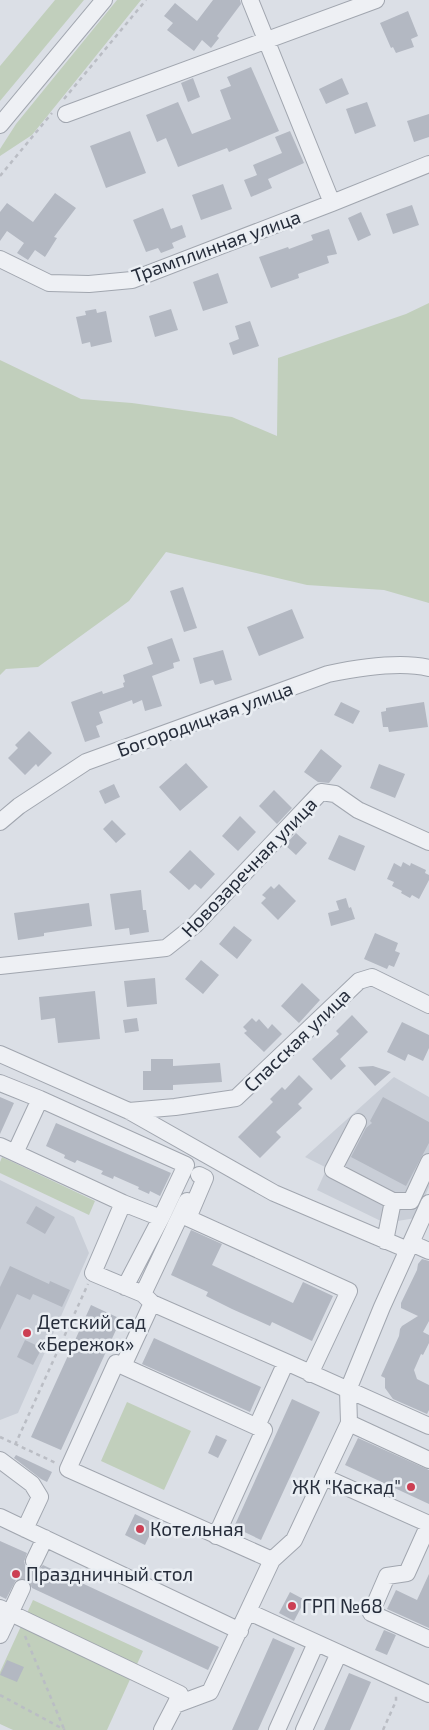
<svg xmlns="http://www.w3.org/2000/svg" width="429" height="1730" viewBox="0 0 429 1730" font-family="'Exo 2',sans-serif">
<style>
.built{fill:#c9ced7}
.green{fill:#c1cfbc}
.building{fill:#b3b8c2}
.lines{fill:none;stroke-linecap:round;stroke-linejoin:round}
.minor-tunnel{stroke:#b7bbc4;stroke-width:16;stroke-dasharray:16 8;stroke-linecap:butt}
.minor-casing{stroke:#a1a6af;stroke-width:18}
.path{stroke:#babdc4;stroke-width:2.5;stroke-dasharray:4 4;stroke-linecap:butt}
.minor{stroke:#eef0f4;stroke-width:16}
.poi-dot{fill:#cc3f53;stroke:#eaeef3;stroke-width:2}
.labels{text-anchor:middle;stroke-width:5;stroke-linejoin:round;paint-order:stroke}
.street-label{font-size:19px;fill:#262d3b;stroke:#eaeef3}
.poi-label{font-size:19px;fill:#262d3b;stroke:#eaeef3;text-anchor:start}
</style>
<rect width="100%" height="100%" fill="#dbdfe6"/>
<path class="built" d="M394,1077L429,1097V1187L416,1218L385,1223L317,1190L327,1168L305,1157Z
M0,1180L74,1217L89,1253L18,1413L0,1420Z"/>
<path class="green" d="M55,0H84L0,101V66Z
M117,0H141L32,135L0,156V149L16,124Z
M429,303V603L384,590L307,585L166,552L129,601L38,667L6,669L0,675V360L81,399L132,403L232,417L277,436L278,358L406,314Z
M2,1157L95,1201L89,1215L0,1173V1162Z
M127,1402L191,1431L164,1490L101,1461Z
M33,1600L143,1651L107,1730H13L0,1724V1672Z"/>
<path class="building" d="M213,0H240L241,4L217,36L219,38L211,48L202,40L194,51L167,30L173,23L164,16L175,3L197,21Z
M408,11L418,36L411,39L414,47L396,53L393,47L391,48L380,23Z
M251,67L279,131L229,152L227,148L178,167L166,138L157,142L146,115L178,102L192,134L231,119L220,90L231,86L227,77Z
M193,78L200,97L188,102L181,83Z
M342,78L349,94L326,104L319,89Z
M367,102L376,126L355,134L346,109Z
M429,114V137L414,142L407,121Z
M130,131L146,173L106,188L90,146Z
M290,131L304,163L268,179L272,188L251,197L244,180L257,175L253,165L282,153L275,137Z
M223,184L232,209L201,220L192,195Z
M55,193L76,208L54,237L57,238L45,257L35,250L28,260L17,253L24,243L7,231L0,241V212L7,203L33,222Z
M412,205L419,225L393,234L386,214Z
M163,208L171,229L182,225L186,237L172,243L174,248L161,253L158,248L146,252L133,220Z
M361,212L371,235L358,241L348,218Z
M329,229L337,254L327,256L329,263L298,274L299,278L271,288L259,257L288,247L289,249L313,240L311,235Z
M218,273L228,303L203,311L193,282Z
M96,309L97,313L106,311L112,342L91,347L90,342L82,344L76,317L86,315L85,311Z
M171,309L178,330L155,337L149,316Z
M250,321L259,346L233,355L229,343L239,339L235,326Z
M183,587L197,628L184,632L170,591Z
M292,609L304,638L259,656L247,627Z
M172,638L180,661L173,663L174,668L152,676L162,706L145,711L142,700L133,704L132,700L99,712L103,723L96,726L100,737L85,742L71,702L102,691L103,694L124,687L123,683L125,682L123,675L153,664L147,647Z
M223,650L232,680L215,685L213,680L200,684L193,658Z
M341,702L360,711L353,724L334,715Z
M424,702L428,727L389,732L388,727H383L381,712L386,711V708Z
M29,731L52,753L38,767L36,764L25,775L8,758L18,748L15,745Z
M321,749L342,766L329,783L318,782L304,772Z
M186,763L208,787L180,811L159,787Z
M379,764L405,774L395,798L370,788Z
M114,784L120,797L105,804L99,791Z
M274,790L292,808L277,824L259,806Z
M240,816L256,832L238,851L222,836Z
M112,820L126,834L116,843L103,829Z
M296,833L307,843L296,855L285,845Z
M339,835L365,846L355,871L328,859Z
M190,850L215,874L201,889L195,884L189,890L169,872Z
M403,862L410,866L411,863L426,870L425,873L429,875V880L419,899L412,895L410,898L401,893L402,891L392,886L394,882L387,879L394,863L401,867Z
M279,884L296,901L278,920L261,903L266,898L262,895L271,886L274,889Z
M141,890L143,910H146L149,932L130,935L129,928L115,930L110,894Z
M346,898L349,908L351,907L355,919L331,926L328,913L339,910L336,901Z
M89,903L92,926L44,933V936L18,940L14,913Z
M234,926L252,940L237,959L219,944Z
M375,933L398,943L395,951L400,953L394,967L389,965L387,969L364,959Z
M201,960L219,975L203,994L185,979Z
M155,978L157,1004L127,1007L124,981Z
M302,983L320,1000L299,1023L281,1006Z
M95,991L100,1039L58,1043L55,1018L41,1020L39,997Z
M352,1015L368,1032L340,1059L346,1066L331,1080L312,1059L339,1034L336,1031Z
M137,1018L139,1031L125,1033L123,1020Z
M252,1018L256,1022L259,1019L268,1029L272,1024L282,1034L264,1052L244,1033L247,1031L243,1027Z
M402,1022L429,1035V1048L423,1061L408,1054L405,1061L387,1052Z
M151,1059H173V1066L220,1063L222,1082L173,1085V1090H143V1071H151Z
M373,1066L391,1072L375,1086L358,1067Z
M299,1075L313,1089L298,1104L302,1108L276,1132L281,1137L260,1158L238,1137L273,1102L270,1099L282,1087L285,1090Z
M0,1097L14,1103L0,1134Z
M383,1097L429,1122V1143L406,1186L351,1157L366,1128L372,1123L370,1121Z
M56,1123L171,1173L160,1196L150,1191L149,1194L138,1189L139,1187L114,1176L113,1179L101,1174L103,1171L77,1160L75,1163L64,1158L65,1155L46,1146Z
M36,1206L55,1217L45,1234L26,1223Z
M191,1230L222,1244L212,1265L293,1303L303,1282L333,1296L312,1341L272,1322L270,1326L232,1309L206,1296L208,1292L171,1275Z
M422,1259L429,1261V1321L423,1332L429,1335V1343L423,1355L421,1354L414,1370L417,1379L429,1385V1410L427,1414L393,1399L385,1388V1378L381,1376L399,1336L400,1329L402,1326L418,1316L401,1308V1303L417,1270L418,1264Z
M10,1266L49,1284L50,1281L70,1290L62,1307L33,1294L30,1300L17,1294L0,1330V1287Z
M91,1305L121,1319L61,1450L31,1437Z
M154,1338L261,1387L250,1412L142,1364Z
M25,1340L42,1348L33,1365L17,1357Z
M292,1399L320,1412L261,1540L234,1527Z
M216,1435L227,1440L218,1458L208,1453Z
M358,1438L429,1470V1504L345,1465Z
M16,1455L52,1472L47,1482L41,1479L14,1458Z
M135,1514L155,1524L145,1545L125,1535Z
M0,1541L27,1553L24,1562L26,1567L30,1570L39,1569L43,1565L219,1647L208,1670L32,1588L30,1583L26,1579L21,1578L16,1580L6,1599L0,1596Z
M429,1574V1628L387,1609L396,1590L417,1600Z
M290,1592L305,1600L294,1621L279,1613Z
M384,1630L396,1635L387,1655L375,1650Z
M273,1638L295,1648L258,1730H232Z
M7,1660L24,1667L17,1682L0,1675Z
M349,1673L371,1682L350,1730H324Z"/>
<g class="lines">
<path class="minor-tunnel" d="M22,1588L34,1561"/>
<defs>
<path id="minor" d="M250,0L332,203
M66,114L376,0
M0,125L104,0
M0,259L49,283L89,284L132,280L332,203L429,164
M0,822L19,806L86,762L328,674C357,668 400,661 429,668
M0,966L166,948L195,925L321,792L335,794L358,810L429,842
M0,1054L129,1111L274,1193L408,1250
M0,1083L40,1099L186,1165L161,1218L123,1203L0,1146
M129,1111L175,1107L236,1098L359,981L372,977L429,1005
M358,1122L333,1170L393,1201L385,1241
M15,1153L40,1099
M199,1175L205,1178L188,1218L349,1291L310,1374
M393,1201H411L429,1162
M123,1203L93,1273L143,1294
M411,1243L429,1251
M125,1287L161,1218
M152,1303L143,1294L187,1201
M286,1362L429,1426
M123,1366L152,1303L286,1362L257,1426
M349,1423L429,1460
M0,1460L32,1484L40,1497L25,1529
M324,1477L429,1524L407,1573L387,1576L371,1613L429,1639
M0,1517L240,1631
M216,1536L264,1430L116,1363L68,1469L272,1560
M34,1561L45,1538
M0,1608L180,1694L175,1705
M249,1612L429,1694
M0,1635L22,1588
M162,1730L175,1705L210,1692L272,1560L294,1540L349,1423L348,1390L382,1307L429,1203
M277,1730L316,1643
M304,1730L339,1653"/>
</defs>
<use href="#minor" class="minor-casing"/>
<path class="path" d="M64,99L146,0
M0,176L52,113
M0,1437L56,1463
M15,1445L88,1284
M25,1636L64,1729
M0,1695L65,1730
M383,1730L396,1701V1693"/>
<use href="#minor" class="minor"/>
</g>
<g class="poi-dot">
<circle cx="27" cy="1333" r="5"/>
<circle cx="411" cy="1487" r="5"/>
<circle cx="140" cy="1529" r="5"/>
<circle cx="16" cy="1574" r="5"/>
<circle cx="292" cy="1606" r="5"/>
</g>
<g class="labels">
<g class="street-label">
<text transform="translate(216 246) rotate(-20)" y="7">Трамплинная улица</text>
<text transform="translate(205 719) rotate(-20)" y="7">Богородицкая улица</text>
<text transform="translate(249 867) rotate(-46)" y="7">Новозаречная улица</text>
<text transform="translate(297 1040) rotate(-44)" y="7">Спасская улица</text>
</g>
<g class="poi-label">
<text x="37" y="1329">Детский сад<tspan x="37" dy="22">«Бережок»</tspan></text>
<text x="401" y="1494" text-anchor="end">ЖК "Каскад"</text>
<text x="150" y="1536">Котельная</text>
<text x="26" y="1581">Праздничный стол</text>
<text x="302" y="1613">ГРП №68</text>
</g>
</g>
</svg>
